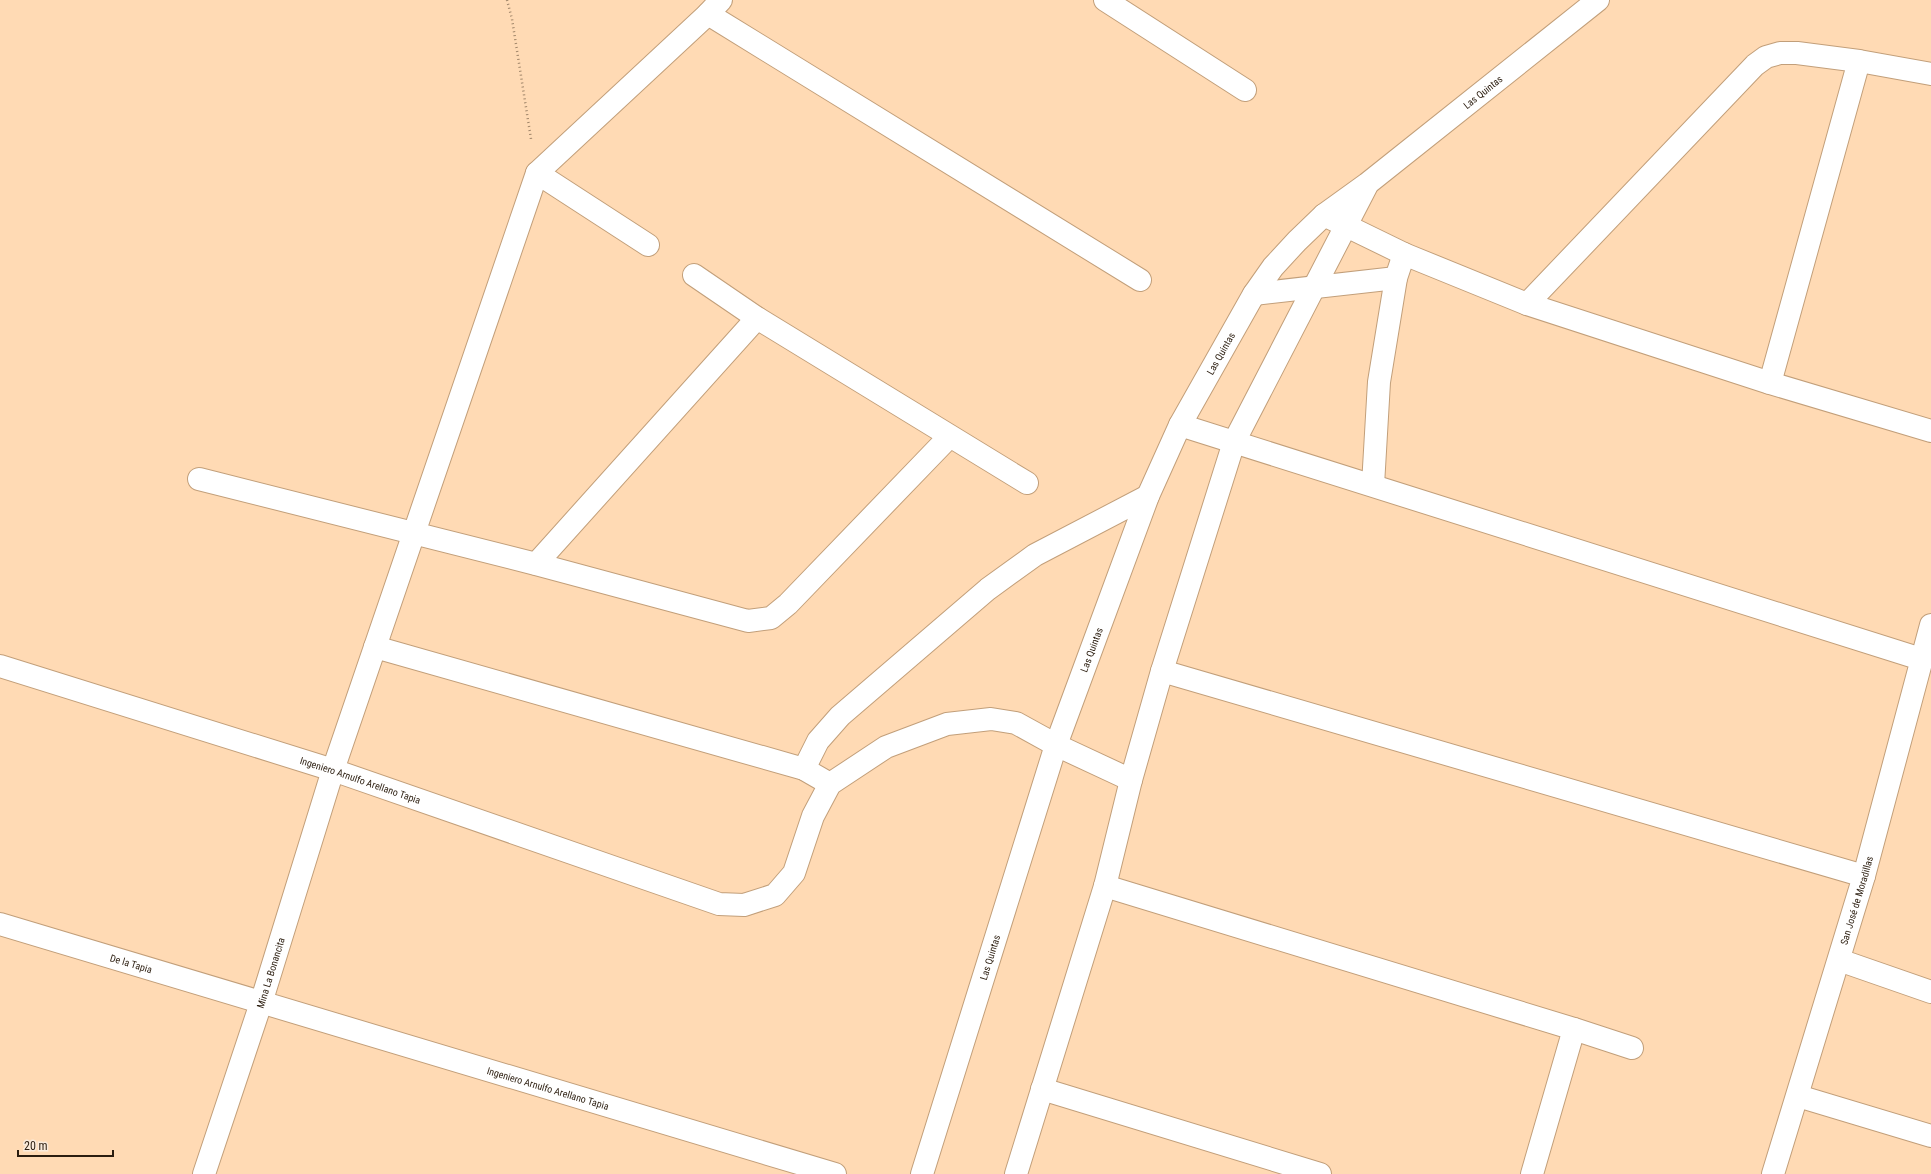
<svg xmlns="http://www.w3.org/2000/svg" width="1931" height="1174" viewBox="0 0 1931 1174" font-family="'Roboto Condensed',sans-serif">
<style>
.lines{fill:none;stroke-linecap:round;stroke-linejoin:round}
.street-casing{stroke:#c29f7a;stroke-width:24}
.secondary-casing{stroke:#c29f7a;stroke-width:24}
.path{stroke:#a2876b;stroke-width:2.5;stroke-dasharray:1 3;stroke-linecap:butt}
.street{stroke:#fff;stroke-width:22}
.secondary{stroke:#fff;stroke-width:22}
.labels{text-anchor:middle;stroke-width:3;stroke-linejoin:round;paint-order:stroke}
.street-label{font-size:10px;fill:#2b1d0f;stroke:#faebdc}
</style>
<rect width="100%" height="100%" fill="#ffdab4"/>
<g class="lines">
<defs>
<g id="street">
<path d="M1105,0L1245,90"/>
<path d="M708,14L1140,280"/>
<path d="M537,173L648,245"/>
<path d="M1324,215L1404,254L1527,304L1770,383L1931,431"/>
<path d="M694,275L757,318L1027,483"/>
<path d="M1254,294L1396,278"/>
<path d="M1527,304L1755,65L1766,57L1780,53H1797L1859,61L1931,74"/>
<path d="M1770,383L1859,61"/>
<path d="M1180,425L1921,659"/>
<path d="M199,479L536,564L748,621L771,618L788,604L949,437"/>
<path d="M1373,485L1379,382L1396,278L1404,254"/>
<path d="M536,564L757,318"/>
<path d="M375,647L804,769L830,784"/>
<path id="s1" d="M0,666L333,770L719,904L744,905L775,895L794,873L813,816L830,784L886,747L947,724L991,719L1016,723L1056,745L1131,780"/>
<path d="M1162,671L1864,876"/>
<path d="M804,769L818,741L840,716L988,589L1035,555L1148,496"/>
<path d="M1105,886L1574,1029L1532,1174"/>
<path id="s2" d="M0,924L835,1174"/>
<path d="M1839,960L1931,992"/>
<path d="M1574,1029L1632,1048"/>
<path d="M1042,1089L1320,1174"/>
<path d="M1798,1096L1931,1136"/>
<path id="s3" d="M204,1174L261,1003L333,770L537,173L708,14L721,0"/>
<path id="s4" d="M1773,1174L1864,876L1931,625"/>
</g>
<g id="secondary">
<path id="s5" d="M922,1174L1056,745L1148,496L1180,425L1254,294L1273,267L1297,241L1324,215L1367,184L1598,0"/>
<path d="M1016,1174L1105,886L1131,780L1162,671L1234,442L1366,187"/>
</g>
</defs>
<use href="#street" class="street-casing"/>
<use href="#secondary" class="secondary-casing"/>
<path class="path" d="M507,0L512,19L531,139"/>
<use href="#street" class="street"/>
<use href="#secondary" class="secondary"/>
</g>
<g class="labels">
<g class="street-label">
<text dy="4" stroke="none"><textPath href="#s5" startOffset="1250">Las Quintas</textPath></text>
<text dy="4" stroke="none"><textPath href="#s5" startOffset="875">Las Quintas</textPath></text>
<text dy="4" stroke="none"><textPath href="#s5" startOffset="551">Las Quintas</textPath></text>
<text dy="4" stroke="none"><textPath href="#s1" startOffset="378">Ingeniero Arnulfo Arellano Tapia</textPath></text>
<text dy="4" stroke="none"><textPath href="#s4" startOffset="286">San José de Moradillas</textPath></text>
<text dy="4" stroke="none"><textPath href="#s5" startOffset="227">Las Quintas</textPath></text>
<text dy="4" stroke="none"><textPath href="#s2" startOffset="137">De la Tapia</textPath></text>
<text dy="4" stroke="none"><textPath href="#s3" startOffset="212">Mina La Bonancita</textPath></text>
<text dy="4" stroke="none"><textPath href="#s2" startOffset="572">Ingeniero Arnulfo Arellano Tapia</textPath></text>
</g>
</g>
<path d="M18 1150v6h95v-6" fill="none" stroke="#2b1d0f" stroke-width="2"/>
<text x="24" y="1150" font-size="12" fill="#2b1d0f" stroke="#faebdc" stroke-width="3" paint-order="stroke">20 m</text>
</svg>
